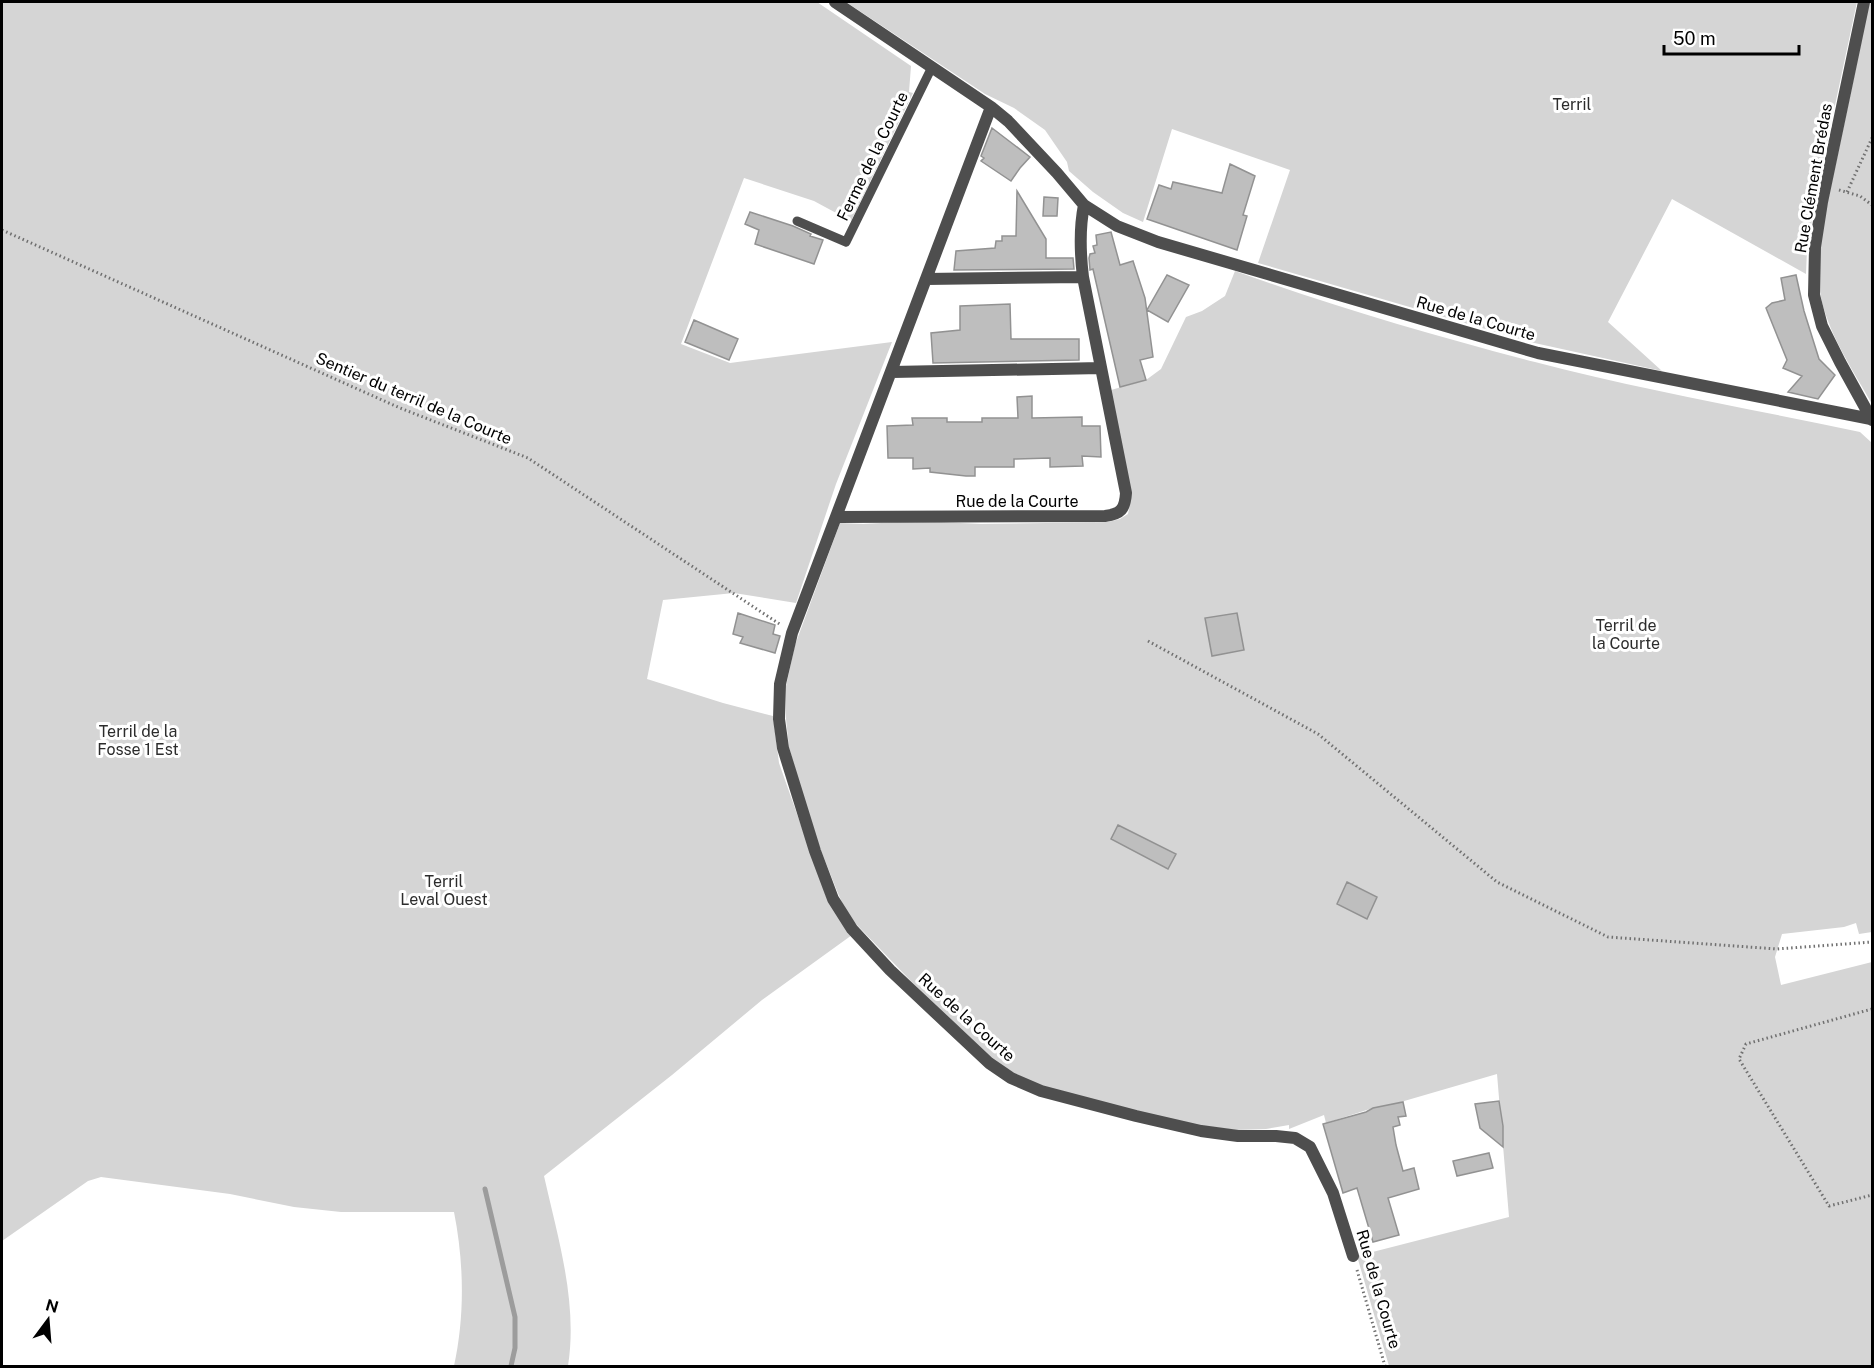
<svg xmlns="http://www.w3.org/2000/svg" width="1874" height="1368" viewBox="0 0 1874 1368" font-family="'Public Sans',sans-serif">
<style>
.green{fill:#d5d5d5}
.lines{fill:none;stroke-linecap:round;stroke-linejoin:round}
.stream{stroke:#9c9c9c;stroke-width:5}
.building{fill:#bebebe;stroke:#929292;stroke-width:1.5}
.path{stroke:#707070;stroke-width:3;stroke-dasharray:1.5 3;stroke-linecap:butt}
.lane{stroke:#4e4e4e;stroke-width:9}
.street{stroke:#4e4e4e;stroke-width:12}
.labels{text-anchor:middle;stroke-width:6;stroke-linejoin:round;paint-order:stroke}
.park-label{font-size:16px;fill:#2c2c2c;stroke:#fff}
.street-label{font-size:16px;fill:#000;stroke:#fff}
</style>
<rect width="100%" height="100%" fill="#fff"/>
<path class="green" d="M2,2H817L911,66L909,92L913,93L851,221L814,201L744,178L681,344L730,363L892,342L836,484L796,603L734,593L663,600L647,679L723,703L773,716L779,763L827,899L852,935L762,1000L672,1075L544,1176C558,1238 578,1303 568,1366H454C465,1316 464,1262 454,1212H341L294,1207L230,1194L101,1177L88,1181L2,1241Z
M846,2H1857L1818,185L1807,249L1806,274L1672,199L1608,322L1662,371L1530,342L1258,263L1290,170L1172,129L1143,222L1123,213L1093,192L1069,171L1067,162L1045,130L1014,108L985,94Z
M1869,2H1872V404C1854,372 1831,338 1822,302C1812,264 1829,196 1837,158C1848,106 1859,54 1869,2Z
M1235,271C1333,306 1434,336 1535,362C1642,390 1752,409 1860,432L1872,443V932L1859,934L1856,923L1844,927L1782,934L1775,957L1781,985L1872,962V1366H1389L1357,1256L1509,1217L1497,1074L1387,1106L1373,1108L1326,1123L1324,1115L1289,1129V1125L1266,1129L1235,1130L1182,1123L1040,1086L1000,1066L932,1003L856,924L844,907L837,891L811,825L789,747L786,719V686L795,645L840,523L863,524L919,521L981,524L1108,522L1120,519L1128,514L1131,500L1111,390L1146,380L1161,369L1186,317L1202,311L1225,296Z"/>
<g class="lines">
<path class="stream" d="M485,1189L515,1317V1348L511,1366"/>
</g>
<path class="building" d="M992,128L1030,157L1020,168L1011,181L981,161L984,158L981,156Z
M1230,164L1255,176L1243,215L1247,216L1237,250L1147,219L1159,185L1171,189L1173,182L1222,193Z
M1017,191L1046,239V258H1073L1074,269L954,270L956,251L995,248L996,241H1002V236H1016Z
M1044,197L1058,198L1057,216H1043Z
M750,212L793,226L811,234L810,236L823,240L814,264L755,244L759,230L745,224Z
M1111,232L1120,265L1133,261L1145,298L1153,357L1140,360L1146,380L1120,387L1093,269L1090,270L1089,258L1090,254L1095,253L1093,246L1097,245L1096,235Z
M1167,275L1189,285L1168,322L1147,310Z
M1796,275L1804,311L1819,359L1835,375L1818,399L1788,392L1802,376L1783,368L1787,360L1766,308L1772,303L1785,300L1781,278Z
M1010,304L1011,339H1079V360L933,363L931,333L960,330V306Z
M694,320L738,339L729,360L685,342Z
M1032,396V418L1082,417V426H1100L1101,457L1082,456L1083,466L1050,467V458L1014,459V467H975V476H966L930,472V468L913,469V458H888L887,426L913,425L912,418H947V422H982V418H1018L1017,397Z
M738,613L775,625L773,634L780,636L775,653L740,643L743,637L733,634Z
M1237,613L1244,650L1212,656L1205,618Z
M1118,825L1176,854L1168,869L1111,839Z
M1347,882L1377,897L1367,919L1337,904Z
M1499,1101L1503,1126V1147L1480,1128L1475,1104Z
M1403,1102L1406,1116L1398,1117L1400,1125L1393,1127L1396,1145L1403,1171L1414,1168L1419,1189L1388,1198L1399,1235L1373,1242L1357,1188L1343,1193L1323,1124L1366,1112L1373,1108Z
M1489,1153L1493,1168L1457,1176L1453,1161Z"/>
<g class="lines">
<path class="path" d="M1839,190L1860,196L1872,205
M1847,192L1872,138
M2,230L400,408L528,458L781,625
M1148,641L1318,734L1497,882L1608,937L1777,949L1872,942
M1872,1009L1746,1044L1739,1059L1829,1206L1872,1195
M1357,1270L1385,1366"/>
<path class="lane" d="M797,221L846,242L932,67"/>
<path class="street" d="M835,2L991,107L1008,121L1057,173L1084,205L1117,226L1158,242L1538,353L1871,419
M1864,2L1822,202L1815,247L1814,295L1822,326L1840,362L1872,420
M991,107L792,633L780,684L779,719L783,748L815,851L833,899L852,929L890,970L989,1063L1011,1078L1041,1091L1136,1116L1201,1131L1238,1136H1276L1295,1138L1310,1147L1333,1193L1353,1256
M926,279L1083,277
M892,372L1101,368
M837,517L1105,516C1121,514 1125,509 1126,493L1083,277C1080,252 1079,230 1084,205"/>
</g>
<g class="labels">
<g class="park-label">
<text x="1572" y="110">Terril</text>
<text x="1626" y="631">Terril de<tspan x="1626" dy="18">la Courte</tspan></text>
<text x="138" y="737">Terril de la<tspan x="138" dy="18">Fosse 1 Est</tspan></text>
<text x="444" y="887">Terril<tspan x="444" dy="18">Leval Ouest</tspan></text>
</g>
<g class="street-label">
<text transform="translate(872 156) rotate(-64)" y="6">Ferme de la Courte</text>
<text transform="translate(1813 178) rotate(-80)" y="6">Rue Clément Brédas</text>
<text transform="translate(1476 318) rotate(16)" y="6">Rue de la Courte</text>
<text transform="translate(414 398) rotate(23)" y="6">Sentier du terril de la Courte</text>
<text x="1017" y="507">Rue de la Courte</text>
<text transform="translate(967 1017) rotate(42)" y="6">Rue de la Courte</text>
<text transform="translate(1379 1289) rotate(74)" y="6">Rue de la Courte</text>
</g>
</g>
<rect width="1874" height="1368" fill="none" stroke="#000000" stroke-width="6"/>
<g transform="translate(48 1320) rotate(16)" stroke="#ffffff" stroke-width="4.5" paint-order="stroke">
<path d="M0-4.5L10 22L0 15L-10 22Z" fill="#000000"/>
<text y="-9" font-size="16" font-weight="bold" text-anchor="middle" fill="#000000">N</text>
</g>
<path d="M1664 45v9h135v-9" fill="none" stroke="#000000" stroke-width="3"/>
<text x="1673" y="45" font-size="18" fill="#000000" stroke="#ffffff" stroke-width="4.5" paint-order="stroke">50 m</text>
</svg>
